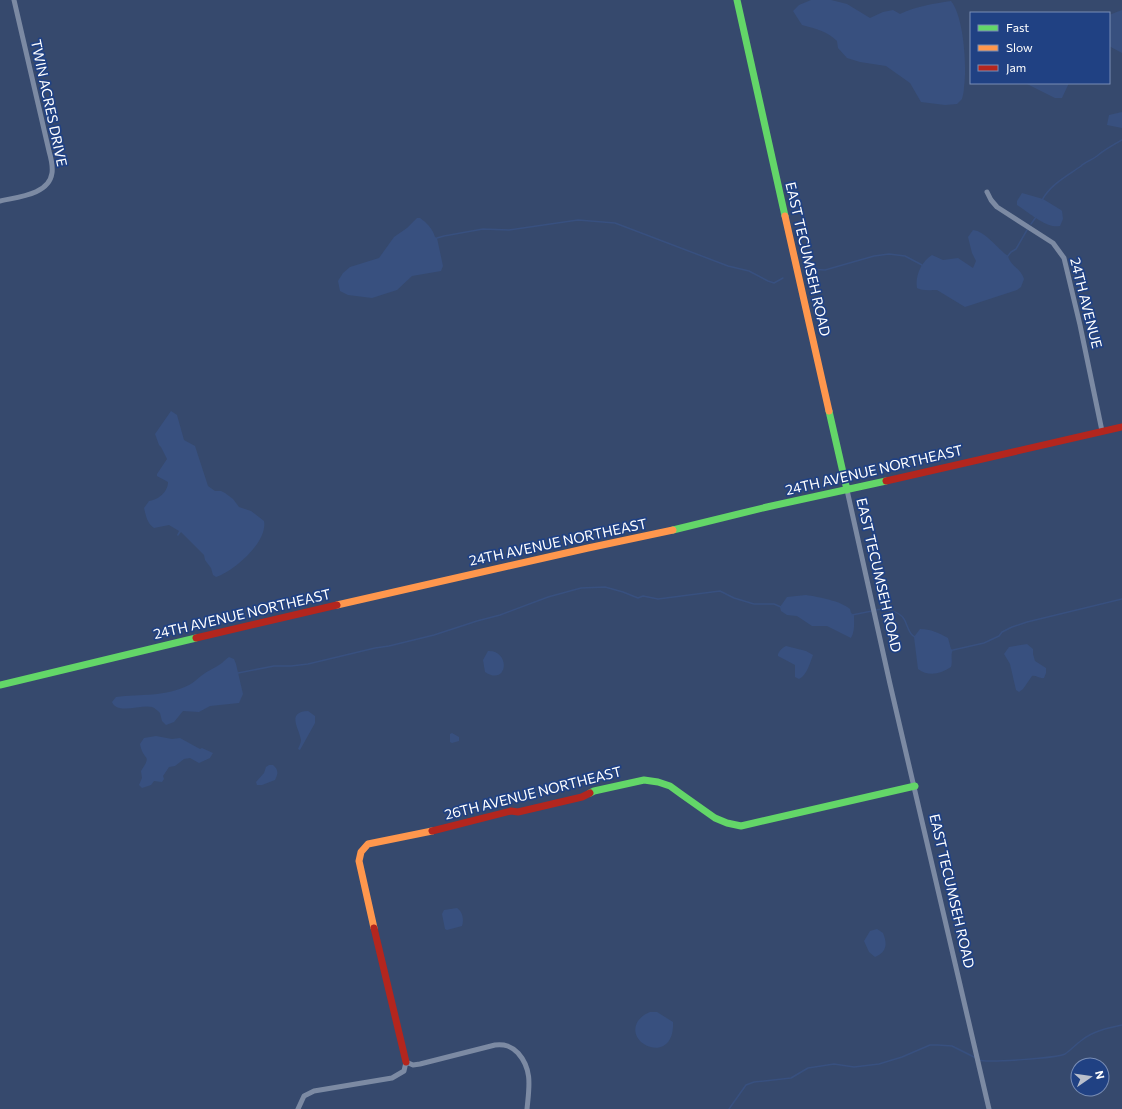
<svg xmlns="http://www.w3.org/2000/svg" width="1122" height="1109" viewBox="0 0 1122 1109" font-family="Commissioner,sans-serif">
<style>
.water{fill:#38507f}
.lines{fill:none;stroke-linecap:round;stroke-linejoin:round}
.stream{stroke:#38507f;stroke-width:1.5}
.street{stroke:#7c8aa3;stroke-width:5}
.fast{stroke:#63d668;stroke-width:7}
.slow{stroke:#ff974d;stroke-width:7}
.jam{stroke:#b3261e;stroke-width:7}
.labels{text-anchor:middle;stroke-width:3.5;stroke-linejoin:round;paint-order:stroke}
.street-label{font-size:14px;fill:#fff;stroke:#204183}
</style>
<rect width="100%" height="100%" fill="#36496d"/>
<path class="water" d="M811,0H831L847,4L870,18L883,12L893,10L900,14C917,6 932,4 951,1C964,17 967,67 964,87C964,91 963,95 962,99L957,104L945,105L921,102L910,83L886,66L860,62L847,58L838,48L837,41C826,31 817,29 802,25L793,11L799,5Z
M1122,10V53L1109,46V15Z
M1025,83H1069L1062,98H1055Z
M1122,112V128L1107,125L1109,115Z
M1022,193L1043,199L1061,210L1062,211L1063,219L1060,226C1047,229 1028,212 1017,205V201Z
M417,218H420C426,222 433,229 435,237L437,238L443,266L441,271L412,276L397,290L372,298L348,295L340,291L338,281L343,273L350,267L379,258L394,237L407,228Z
M973,230C985,231 998,249 1008,256C1010,266 1021,268 1024,279L1021,287L1017,290L965,307L937,290C931,290 921,291 917,288C915,276 921,262 932,255L943,260L958,258L973,268L976,261L972,253L968,237Z
M171,411L177,415L184,440L195,446L208,486L215,491H221L225,493L233,499L239,507L251,511L264,521C268,542 234,571 216,577L213,575L211,568L205,560L204,555L181,532L178,536L177,535L179,531L169,525L154,528C147,523 146,516 144,508L149,501C158,500 168,492 168,482L157,476V474L167,459L161,447L159,445L155,434Z
M806,595C819,597 841,601 850,609L851,613L854,615C854,623 855,631 851,638L827,626H812L797,616L787,615L781,611L780,607L787,597Z
M920,629C931,629 939,633 948,638L951,649L953,650C950,655 953,661 951,667C940,674 929,677 918,669L914,637Z
M1027,644L1033,649V654L1035,661L1046,668V673L1044,678C1040,679 1036,675 1032,676L1023,689L1019,692L1016,690L1010,664L1004,654L1009,647Z
M786,646L806,651L813,655C810,663 807,675 799,679L795,677V665L778,656V654C780,650 782,648 786,646Z
M488,651C511,650 508,687 485,672L483,660Z
M229,657L234,659L236,664L243,694L239,703L210,706L199,712L183,711L174,722L166,725L162,721L160,713C158,711 155,708 152,707C142,704 117,715 112,702L116,697C140,694 166,697 189,685C193,683 197,679 201,676C207,671 215,668 222,663C224,661 226,659 229,657Z
M308,711L315,716V723L300,750L298,749C299,746 301,743 301,740C299,728 286,712 308,711Z
M452,733L459,737V741L452,743L450,742V734Z
M156,736L172,739L180,738L200,749L202,748L213,753L210,758L199,763L190,758L184,759L175,766L169,767L163,776L164,779L162,782L154,781L151,785L142,788L139,785L142,778L141,771C153,753 143,762 140,744L144,738Z
M269,765H273C279,770 278,774 275,780L262,785H257L256,782L264,773L266,767Z
M457,908C463,912 464,920 462,926L447,930L445,929L442,914L444,910Z
M877,929L883,933C888,945 886,952 875,957L869,952L864,941L870,931Z
M650,1012H657L673,1022C675,1066 623,1045 638,1021C642,1016 645,1014 650,1012Z"/>
<g class="lines">
<path class="stream" d="M1042,200C1051,184 1067,176 1081,166C1085,162 1092,160 1097,156C1104,150 1113,145 1122,140
M1031,224L1036,217
M437,238L444,236L483,229L509,230L578,220L615,223L728,266L749,271L768,281L774,283L783,278
M1007,257L1011,252L1016,249L1027,230
M808,269L825,270L874,256L889,254L905,256L922,265V266
M875,610C885,608 898,610 904,619C908,625 908,634 915,637
M852,615L872,611
M953,650L984,643L999,636L1002,632L1012,627L1027,622L1122,599
M238,673L274,666H291L308,664L375,648L389,646L434,635L477,621L500,615L548,597L581,588L605,587L623,592L638,598L643,596L658,599L720,591L734,598L754,604H774L781,607
M979,1060C987,1063 1057,1058 1065,1054C1071,1050 1076,1044 1082,1040C1093,1031 1108,1028 1122,1025
M729,1109L746,1085L754,1082L791,1078L808,1068L834,1064L854,1067L879,1064L902,1057L930,1045H938L952,1046L976,1058"/>
<path class="street" d="M987,192L991,200L997,207L1053,243L1064,258L1080,325L1102,431
M0,201C17,197 49,195 52,173C53,166 51,158 49,151L14,0
M847,490L890,684L989,1109
M298,1109L304,1096L314,1091L392,1078L404,1071L406,1062L413,1065L420,1064L495,1045C505,1044 511,1046 518,1053C533,1070 529,1088 527,1109"/>
<path class="fast" d="M737,0L785,216
M829,411L847,490
M673,530L767,507L886,481
M0,685L196,638
M590,793L594,791L644,780L658,782L670,786L681,794L715,818L727,823L741,826L915,786"/>
<path class="slow" d="M785,216L829,411
M337,605L588,548L673,530
M374,928L359,861L361,852L368,844L432,831"/>
<path class="jam" d="M886,481L1122,427
M196,638L337,605
M432,831L511,811L518,812L582,797L590,793
M374,928L406,1062"/>
</g>
<g class="labels">
<g class="street-label">
<text transform="translate(49 103) rotate(78)" y="5">TWIN ACRES DRIVE</text>
<text transform="translate(808 259) rotate(77)" y="5">EAST TECUMSEH ROAD</text>
<text transform="translate(1086 303) rotate(76)" y="5">24TH AVENUE</text>
<text transform="translate(874 470) rotate(-13)" y="5">24TH AVENUE NORTHEAST</text>
<text transform="translate(558 542) rotate(-12)" y="5">24TH AVENUE NORTHEAST</text>
<text transform="translate(879 575) rotate(77)" y="5">EAST TECUMSEH ROAD</text>
<text transform="translate(242 614) rotate(-13)" y="5">24TH AVENUE NORTHEAST</text>
<text transform="translate(533 793) rotate(-14)" y="5">26TH AVENUE NORTHEAST</text>
<text transform="translate(952 891) rotate(77)" y="5">EAST TECUMSEH ROAD</text>
</g>
</g>
<rect x="970" y="12" width="140" height="72" fill="#204183" stroke="#798db5"/>
<rect x="978" y="25" width="20" height="6" fill="#63d668" stroke="#798db5"/>
<text x="1006" y="32" font-size="12" fill="#ffffff">Fast</text>
<rect x="978" y="45" width="20" height="6" fill="#ff974d" stroke="#798db5"/>
<text x="1006" y="52" font-size="12" fill="#ffffff">Slow</text>
<rect x="978" y="65" width="20" height="6" fill="#b3261e" stroke="#798db5"/>
<text x="1006" y="72" font-size="12" fill="#ffffff">Jam</text>
<g transform="translate(1090 1077) rotate(77)"><circle r="19" fill="#204183" stroke="#798db5"/>
<path d="M0-3L7 15L0 10L-7 15Z" fill="#b9bfcc"/>
<text y="-6" font-size="11" font-weight="bold" text-anchor="middle" fill="#ffffff">N</text>
</g>
</svg>
